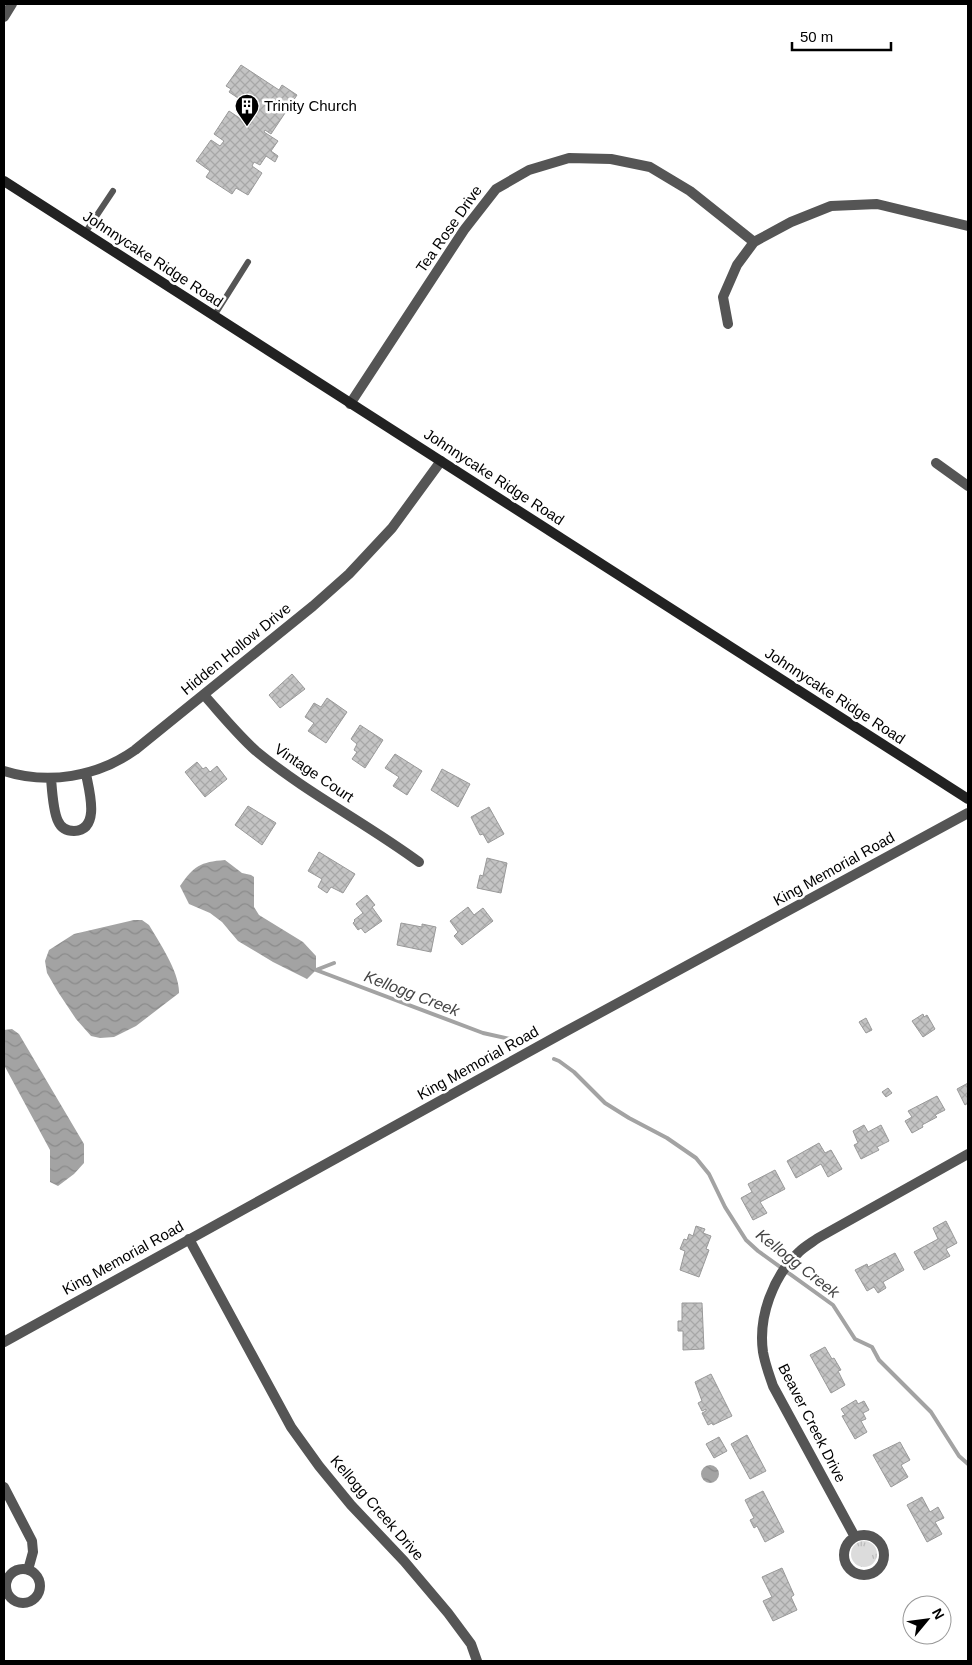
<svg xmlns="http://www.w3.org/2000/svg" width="972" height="1665" viewBox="0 0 972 1665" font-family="Helvetica,sans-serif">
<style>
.grass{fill:url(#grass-tufts)}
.water{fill:url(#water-waves)}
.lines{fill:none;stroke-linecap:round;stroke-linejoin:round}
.stream{stroke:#a3a3a3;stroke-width:4}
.building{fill:url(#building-cross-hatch);stroke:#999}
.service{stroke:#555;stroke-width:6}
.minor{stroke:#555;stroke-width:10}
.tertiary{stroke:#555;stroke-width:10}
.secondary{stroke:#222;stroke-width:10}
.labels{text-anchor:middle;stroke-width:5;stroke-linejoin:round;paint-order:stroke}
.poi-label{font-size:15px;fill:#000;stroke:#fff;text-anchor:start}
.street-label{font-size:15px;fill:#000;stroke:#fff}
.water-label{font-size:16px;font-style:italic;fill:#444;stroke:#fff}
</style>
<defs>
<pattern id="grass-tufts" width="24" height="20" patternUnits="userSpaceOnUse" patternTransform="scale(1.25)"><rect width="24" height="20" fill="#dcdcdc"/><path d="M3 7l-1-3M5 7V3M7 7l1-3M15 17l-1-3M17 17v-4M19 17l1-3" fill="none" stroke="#bbb"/></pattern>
<pattern id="water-waves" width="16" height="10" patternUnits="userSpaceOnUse" patternTransform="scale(1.25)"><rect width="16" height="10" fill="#a3a3a3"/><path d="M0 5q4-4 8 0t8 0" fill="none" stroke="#8b8b8b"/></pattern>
<pattern id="building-cross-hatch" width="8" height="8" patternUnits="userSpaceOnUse" patternTransform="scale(1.25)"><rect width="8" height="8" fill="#c4c4c4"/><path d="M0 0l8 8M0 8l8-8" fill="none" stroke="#a7a7a7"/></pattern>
</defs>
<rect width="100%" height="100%" fill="#fff"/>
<path class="grass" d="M851 1554a13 13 0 1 1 26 0a13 13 0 1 1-26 0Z"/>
<path class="water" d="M225,860L242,873L251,875L254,877V907L259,915L303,942L316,956V970L307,979L273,962L238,941L222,922L210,913L189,904L180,886C194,866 200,862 225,860Z
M134,920H142L149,925C159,942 180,973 179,993L136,1026L114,1037L100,1038L91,1036L76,1019L58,992L47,973L45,961L49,950L74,934Z
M12,1029L19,1034L84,1144V1163L74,1174L58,1186L50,1182V1150L4,1065V1030Z
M701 1474a9 9 0 1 1 18 0a9 9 0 1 1-18 0Z"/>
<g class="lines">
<path class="stream" d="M334,963L316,970L483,1033L519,1041
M554,1059L559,1061L574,1072L605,1103L629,1118L667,1138L696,1158L709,1174L725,1207L746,1240L758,1251L833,1305L855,1339L872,1347L879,1360L931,1412L959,1456L968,1464"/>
</g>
<path class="building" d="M241,65L279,90L282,85L297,95L271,134L265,130L264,132L278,141L271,151L278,156L275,162L266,156L260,165L254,162L252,166L262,173L248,195L236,188L232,194L206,177L210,171L196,161L211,140L220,146L224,141L214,134L229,111L250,125L252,121L241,114L247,104L229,92L231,89L226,86Z
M292,674L305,689L280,708L269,695Z
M327,698L347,712L326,743L308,731L314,723L305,717L314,703L321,707Z
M360,725L383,740L365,768L352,759L357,752L354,750L357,744L351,739Z
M395,754L422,771L407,795L393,786L399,777L385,768Z
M197,762L203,769L206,767L210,772L217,766L227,779L205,797L185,772Z
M442,769L470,784L458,807L431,790Z
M248,806L276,823L262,845L235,825Z
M489,807L504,834L488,843L483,834L480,835L471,817Z
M319,852L355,874L343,893L331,887L327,893L318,887L322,879L308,871Z
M487,858L507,863L501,893L477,888L480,875L483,876Z
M367,895L375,905L372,907L382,921L365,933L361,928L358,930L353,923L355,921L354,920L363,913L356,904Z
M468,907L474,915L483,908L493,921L462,945L454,936L458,932L450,921Z
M401,923L422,927V924L436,927L431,952L397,945Z
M923,1014L924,1017L927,1015L935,1029L923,1037L912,1021Z
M866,1018L872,1030L866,1033L859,1022Z
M968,1083V1103L965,1105L957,1089Z
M888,1088L892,1093L886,1097L882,1092Z
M937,1096L945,1110L935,1115L937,1117L922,1125L923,1127L912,1133L905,1121L912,1117L908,1111Z
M864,1125L868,1132L881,1125L889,1141L877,1147L879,1150L861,1159L854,1145L858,1143L853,1131Z
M819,1143L825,1153L831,1150L842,1169L828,1177L821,1164L796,1178L787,1161Z
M775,1170L785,1189L760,1202L767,1213L753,1220L741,1198L752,1192L748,1184Z
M946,1221L957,1243L946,1249L950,1256L924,1270L914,1252L938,1239L933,1228Z
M696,1226L705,1229L703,1233L711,1236L706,1249L709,1250L699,1277L680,1270L685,1251L680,1249L684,1239L687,1240L689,1234L693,1236Z
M895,1253L904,1270L883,1282L886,1288L878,1293L874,1287L867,1291L855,1270L867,1264L868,1267Z
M682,1303H702L704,1349L683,1350V1331H678V1321H682Z
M825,1347L832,1359L834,1358L841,1370L838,1371L845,1385L831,1393L810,1355Z
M711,1374L732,1416L713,1425L712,1423L708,1425L702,1413L706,1411V1409L702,1411L698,1403L702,1401L695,1382Z
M856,1400L858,1404L864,1401L869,1410L863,1413L866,1419L861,1421L867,1432L855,1439L842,1416L845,1415L841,1409Z
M747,1435L766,1471L750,1479L731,1444Z
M719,1437L727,1451L714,1458L706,1444Z
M900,1442L910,1460L901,1465L908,1477L891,1487L873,1455Z
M763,1491L784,1532L765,1542L757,1526L754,1528L750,1520L754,1518L745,1500Z
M922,1497L930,1512L938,1507L944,1518L935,1522L942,1534L927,1542L907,1505Z
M782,1568L794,1595L791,1597L797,1610L773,1621L763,1601L772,1597L762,1577Z"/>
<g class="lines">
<path class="service" d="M85,233L113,191
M214,316L248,262"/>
<path class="minor" d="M4,17L12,4
M728,324L723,297L737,265L754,242L791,222L831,206L877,204L968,226
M350,404L464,230L496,189L529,170L569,158L611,159L650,167L690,191L754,242
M936,463L968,486
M204,695C221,714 237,734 256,751C307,793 366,823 419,862
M4,771C48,785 97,777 135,750L313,606L349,574L392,528L441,461
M51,778C52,790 53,811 58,821C61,828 67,831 74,831C101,830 89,790 86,774
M189,1239L291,1427L319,1466L351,1505L404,1561L448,1613L471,1644L477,1661
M4,1487L32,1541L33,1552L28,1570
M844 1555a20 20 0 1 1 40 0a20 20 0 1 1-40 0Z
M855,1537L773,1386C769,1374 765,1364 763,1352C758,1317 773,1276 799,1252C804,1247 811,1243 818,1238L968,1154
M6 1586a17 17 0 1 1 34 0a17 17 0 1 1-34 0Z"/>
<path class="tertiary" d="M4,1342L561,1034L968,813"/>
<path class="secondary" d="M4,181L968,799"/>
</g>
<defs>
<symbol id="building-pin" viewBox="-11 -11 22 30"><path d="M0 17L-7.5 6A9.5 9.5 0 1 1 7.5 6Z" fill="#000" stroke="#fff"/><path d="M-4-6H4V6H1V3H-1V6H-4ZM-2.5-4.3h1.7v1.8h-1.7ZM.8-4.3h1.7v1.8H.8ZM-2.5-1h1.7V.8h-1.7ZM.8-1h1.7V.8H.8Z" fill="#fff"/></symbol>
</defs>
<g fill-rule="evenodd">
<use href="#building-pin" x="233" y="92" width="28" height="38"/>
</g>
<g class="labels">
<g class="poi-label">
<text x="264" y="111">Trinity Church</text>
</g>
<g class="street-label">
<text transform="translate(449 229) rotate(-55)" y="5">Tea Rose Drive</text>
<text transform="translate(153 259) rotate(33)" y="5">Johnnycake Ridge Road</text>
<text transform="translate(494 477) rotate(33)" y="5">Johnnycake Ridge Road</text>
<text transform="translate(236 649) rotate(-39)" y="5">Hidden Hollow Drive</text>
<text transform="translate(835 696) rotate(33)" y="5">Johnnycake Ridge Road</text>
<text transform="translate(314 773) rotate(34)" y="5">Vintage Court</text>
<text transform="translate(834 869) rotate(-29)" y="5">King Memorial Road</text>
<text transform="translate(478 1063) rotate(-29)" y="5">King Memorial Road</text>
<text transform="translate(123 1258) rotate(-29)" y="5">King Memorial Road</text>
<text transform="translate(812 1423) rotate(63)" y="5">Beaver Creek Drive</text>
<text transform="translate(377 1508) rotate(49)" y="5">Kellogg Creek Drive</text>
</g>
<g class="water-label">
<text transform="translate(412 993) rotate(21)" y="6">Kellogg Creek</text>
<text transform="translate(798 1263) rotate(38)" y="6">Kellogg Creek</text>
</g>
</g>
<rect width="972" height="1665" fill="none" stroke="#000000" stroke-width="10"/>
<g transform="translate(927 1620) rotate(61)"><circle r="24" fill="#ffffff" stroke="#999999"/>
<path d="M0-4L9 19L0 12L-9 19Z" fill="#000000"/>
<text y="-8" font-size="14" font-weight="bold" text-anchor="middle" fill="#000000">N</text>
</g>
<path d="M792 42v8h99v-8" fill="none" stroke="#000000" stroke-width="2.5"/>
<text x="800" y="42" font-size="15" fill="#000000" stroke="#ffffff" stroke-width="4" paint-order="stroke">50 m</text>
</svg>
